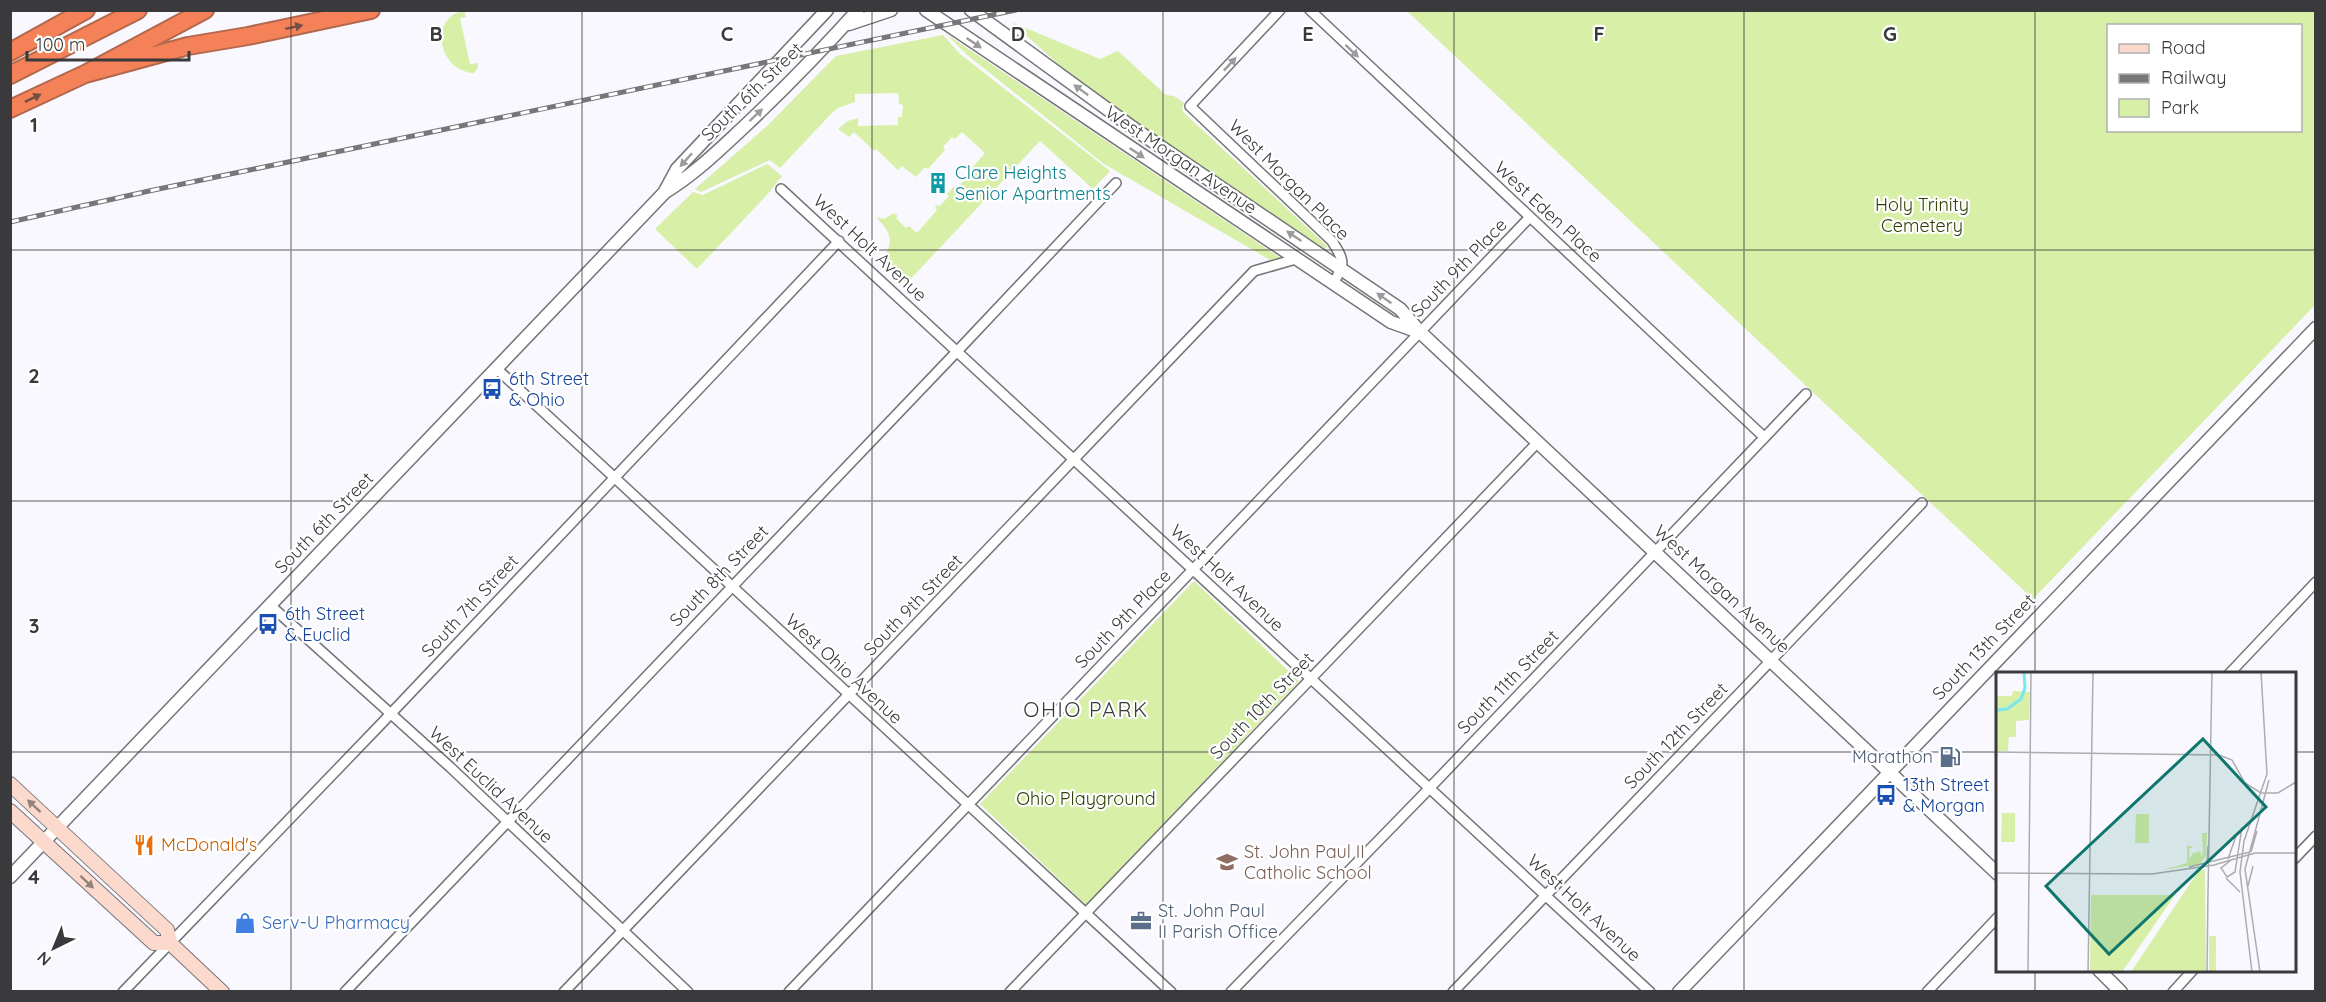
<svg xmlns="http://www.w3.org/2000/svg" width="2326" height="1002" viewBox="0 0 2326 1002" font-family="Quicksand,sans-serif">
<style>
.green{fill:#d8efa7;fill-rule:evenodd}
.lines{fill:none;stroke-linecap:round;stroke-linejoin:round}
.minor-casing{stroke:#747479;stroke-width:12}
.tertiary-casing{stroke:#747479;stroke-width:15}
.secondary-casing{stroke:#747479;stroke-width:16}
.motorway-casing{stroke:#b3684e;stroke-width:20}
.minor{stroke:#fff;stroke-width:9}
.tertiary{stroke:#fff;stroke-width:12}
.secondary{stroke:#fcd9cd;stroke-width:14}
.motorway{stroke:#f48158;stroke-width:16}
.rail-casing{stroke:#77777a;stroke-width:5}
.rail{stroke:#fff;stroke-width:3;stroke-dasharray:9;stroke-linecap:butt}
.oneway{fill:#724f44}
.oneway2{fill:#9c9c9e}
.oneway3{fill:#91827d}
.grid{fill:none;stroke:#3a3a3c;stroke-width:1.5;stroke-opacity:0.55}
.labels{text-anchor:middle;stroke-width:4.5;stroke-linejoin:round;paint-order:stroke}
.street-label{font-size:18px;fill:#3a3a3c;stroke:#fff}
.culture-label{font-size:18px;fill:#0d838f;stroke:#fff;text-anchor:start}
.park-label{font-size:18px;fill:#313e04;stroke:#fff}
.transit-label{font-size:18px;fill:#164399;stroke:#fff;text-anchor:start}
.service-label{font-size:18px;fill:#4e5e75;stroke:#fff;text-anchor:end}
.food-label{font-size:18px;fill:#c56008;stroke:#fff;text-anchor:start}
.education-label{font-size:18px;fill:#785e54;stroke:#fff;text-anchor:start}
.shop-label{font-size:18px;fill:#366cbe;stroke:#fff;text-anchor:start}
.quarter-label{font-size:21px;letter-spacing:1.5px;fill:#3a3a3c;stroke:#fff}
.inset-river{fill:none;stroke:#78e7f0;stroke-width:3}
.inset-road{fill:none;stroke:#acacb0;stroke-width:1.5}
.view{fill:#0f766e;fill-opacity:0.15;stroke:#0f766e;stroke-width:3}
.inset-edge{fill:none;stroke:#3a3a3c;stroke-width:3}
.grid-label{font-size:20px;text-anchor:middle;font-weight:bold;fill:#3a3a3c;stroke:#fff;stroke-width:4.5;stroke-linejoin:round;paint-order:stroke}
</style>
<rect width="100%" height="100%" fill="#f8f8fe"/>
<path class="green" d="M464,11L466,17L460,18L470,64L478,63V67L474,73C437,71 429,16 464,11Z
M1407,11H2315V305L2033,599ZM2108,26H2300V130H2108Z
M1011,22L1100,59L1118,51L1166,95L1174,96L1184,103L1182,108L1183,112L1327,246L1325,249L1140,125L1066,71Z
M946,34L979,56L1282,259L1272,261L1104,164L966,54Z
M943,35L960,54L1110,171L1093,189L1040,141L906,284L881,261C895,242 892,234 876,217L884,219L894,213L898,216L896,218L906,228L909,226L917,233L937,210L935,207L937,205L940,206L949,196L947,194L954,187L956,189L965,179L964,177L985,153L962,132L955,139L952,137L943,147L945,150L928,169L925,167L916,177L902,166L898,170L876,149L874,151L854,132L849,137L838,129L848,121L858,118V126L898,125V117H902L903,105L899,104L898,93L855,94V102L838,108L831,114L780,168L770,160L701,192L695,189L766,127L836,56Z
M767,164L782,176L766,196L697,269L655,229L693,192L703,195Z
M1194,581L1299,681L1086,905L980,804Z"/>
<g class="lines">
<defs>
<path id="minor" d="M1280,10L1190,106L1332,241C1344,260 1346,264 1333,283
M1310,10L1764,437
M781,189L1650,992
M497,369L1171,992
M270,605L450,767L688,992
M2229,674L2316,582
M2294,859L2316,836
M123,992L381,724L839,241
M345,992L965,343L1116,183
M564,992L1254,271L1296,259
M789,992L1530,217
M1010,992L1538,442
M1231,992L1421,797L1806,394
M1453,992L1922,503
M1927,992L1998,917
M2173,992L2193,970"/>
<path id="tertiary" d="M926,10L1391,322L1419,332
M971,10L1136,130L1400,309L1420,332L1998,874
M849,24L891,10
M665,192C695,174 720,149 746,125C785,88 822,50 858,10
M10,877L664,193L677,169L827,10
M2099,970L2121,992
M1679,992L2316,328"/>
<path id="secondary" d="M10,784L167,930L170,943L222,992
M10,811L154,943H170"/>
<path id="motorway" d="M10,52L86,10
M85,74L188,46L248,36L371,10
M10,75L138,10
M10,109L85,74L205,10"/>
</defs>
<use href="#minor" class="minor-casing"/>
<use href="#tertiary" class="tertiary-casing"/>
<use href="#secondary" class="secondary-casing"/>
<use href="#motorway" class="motorway-casing"/>
<use href="#minor" class="minor"/>
<use href="#tertiary" class="tertiary"/>
<use href="#secondary" class="secondary"/>
<use href="#motorway" class="motorway"/>
<defs>
<path id="rail" d="M10,222L149,191L1016,10"/>
</defs>
<use href="#rail" class="rail-casing"/>
<use href="#rail" class="rail"/>
</g>
<defs><path id="oneway-solid" d="M-6-.8H1V-3.2L6.5 0L1 3.2V.8H-6Z" transform="scale(1.5)"/></defs>
<g class="oneway">
<use href="#oneway-solid" transform="translate(294 27) rotate(-12)"/>
<use href="#oneway-solid" transform="translate(33 98) rotate(-26)"/>
</g>
<g class="oneway2">
<use href="#oneway-solid" transform="translate(974 43) rotate(34)"/>
<use href="#oneway-solid" transform="translate(1352 51) rotate(43)"/>
<use href="#oneway-solid" transform="translate(1230 64) rotate(-47)"/>
<use href="#oneway-solid" transform="translate(1081 90) rotate(-144)"/>
<use href="#oneway-solid" transform="translate(756 115) rotate(-43)"/>
<use href="#oneway-solid" transform="translate(1137 153) rotate(34)"/>
<use href="#oneway-solid" transform="translate(686 160) rotate(132)"/>
<use href="#oneway-solid" transform="translate(1294 236) rotate(-146)"/>
<use href="#oneway-solid" transform="translate(1384 298) rotate(-145)"/>
</g>
<g class="oneway3">
<use href="#oneway-solid" transform="translate(34 806) rotate(-137)"/>
<use href="#oneway-solid" transform="translate(87 882) rotate(43)"/>
</g>
<path class="grid" d="M291,10V992M582,10V992M872,10V992M1163,10V992M1454,10V992M1744,10V992M2035,10V674M10,250H2316M10,501H2316M10,752H1998M2294,752H2316M2035,970V992"/>
<defs>
<symbol id="building-bare" viewBox="-9 -9 18 18"><path d="M-4-6H4V6H1V3H-1V6H-4ZM-2.5-4.3h1.7v1.8h-1.7ZM.8-4.3h1.7v1.8H.8ZM-2.5-1h1.7V.8h-1.7ZM.8-1h1.7V.8H.8Z" fill="#0f9aa8" stroke="#fff" stroke-width="2.5" paint-order="stroke"/></symbol>
<symbol id="bus-bare" viewBox="-9 -9 18 18"><path d="M-5-6H5V4H4V6H2V4H-2V6H-4V4H-5ZM-3.5-4V0h7V-4ZM-3.5 1.2v1.5H-2V1.2ZM2 1.2v1.5H3.5V1.2Z" fill="#1a4fb4" stroke="#fff" stroke-width="2.5" paint-order="stroke"/></symbol>
<symbol id="fuel-bare" viewBox="-9 -9 18 18"><path d="M-5.5-6h7V0h2V4h1.3V-2.5L3-4.5l.8-.8L6-3V5H2.5V1h-1V6h-7ZM-4.2-4.7v3.2H.2V-4.7Z" fill="#5c6f8a" stroke="#fff" stroke-width="2.5" paint-order="stroke"/></symbol>
<symbol id="restaurant-bare" viewBox="-9 -9 18 18"><path d="M-5-6h1v4h1v-4h1v4h1v-4h1v5L-1.5 .5V6h-2V.5L-5-1ZM5-6V6H3V1.5H1.5Q1.5-4 5-6Z" fill="#e8710a" stroke="#fff" stroke-width="2.5" paint-order="stroke"/></symbol>
<symbol id="school-bare" viewBox="-9 -9 18 18"><path d="M0-5L7-2L0 1L-7-2ZM-4 1L0 2.5L4 1V4Q0 6-4 4Z" fill="#8d6e63" stroke="#fff" stroke-width="2.5" paint-order="stroke"/></symbol>
<symbol id="office-bare" viewBox="-9 -9 18 18"><path d="M-6-3h4V-5.5h4V-3h4V5H-6ZM-1-4.5V-3h2v-1.5ZM-6 0V1H6V0Z" fill="#5c6f8a" stroke="#fff" stroke-width="2.5" paint-order="stroke"/></symbol>
<symbol id="shop-bare" viewBox="-9 -9 18 18"><path d="M-5-2.5h2.3a2.7 3.5 0 0 1 5.4 0H5L5.5 6h-11ZM-1.5-2.5h3a1.5 2.3 0 0 0-3 0Z" fill="#3f7fe0" stroke="#fff" stroke-width="2.5" paint-order="stroke"/></symbol>
</defs>
<g fill-rule="evenodd">
<use href="#building-bare" x="923" y="168" width="30" height="30"/>
<use href="#bus-bare" x="477" y="374" width="30" height="30"/>
<use href="#bus-bare" x="253" y="609" width="30" height="30"/>
<use href="#fuel-bare" x="1935" y="742" width="30" height="30"/>
<use href="#bus-bare" x="1871" y="780" width="30" height="30"/>
<use href="#restaurant-bare" x="129" y="830" width="30" height="30"/>
<use href="#school-bare" x="1212" y="847" width="30" height="30"/>
<use href="#office-bare" x="1126" y="906" width="30" height="30"/>
<use href="#shop-bare" x="230" y="908" width="30" height="30"/>
</g>
<g class="labels">
<g class="street-label">
<text transform="translate(752 92) rotate(-44)" y="6">South 6th Street</text>
<text transform="translate(1181 160) rotate(34)" y="6">West Morgan Avenue</text>
<text transform="translate(1289 180) rotate(45)" y="6">West Morgan Place</text>
<text transform="translate(1548 212) rotate(43)" y="6">West Eden Place</text>
<text transform="translate(870 248) rotate(43)" y="6">West Holt Avenue</text>
<text transform="translate(1459 268) rotate(-46)" y="6">South 9th Place</text>
<text transform="translate(324 523) rotate(-46)" y="6">South 6th Street</text>
<text transform="translate(719 576) rotate(-46)" y="6">South 8th Street</text>
<text transform="translate(1227 578) rotate(43)" y="6">West Holt Avenue</text>
<text transform="translate(1722 589) rotate(43)" y="6">West Morgan Avenue</text>
<text transform="translate(913 605) rotate(-46)" y="6">South 9th Street</text>
<text transform="translate(470 606) rotate(-47)" y="6">South 7th Street</text>
<text transform="translate(1123 619) rotate(-46)" y="6">South 9th Place</text>
<text transform="translate(1984 647) rotate(-46)" y="6">South 13th Street</text>
<text transform="translate(844 669) rotate(43)" y="6">West Ohio Avenue</text>
<text transform="translate(1508 682) rotate(-46)" y="6">South 11th Street</text>
<text transform="translate(1262 706) rotate(-46)" y="6">South 10th Street</text>
<text transform="translate(1676 736) rotate(-46)" y="6">South 12th Street</text>
<text transform="translate(491 785) rotate(43)" y="6">West Euclid Avenue</text>
<text transform="translate(1584 908) rotate(43)" y="6">West Holt Avenue</text>
</g>
<g class="culture-label">
<text x="955" y="179">Clare Heights<tspan x="955" dy="21">Senior Apartments</tspan></text>
</g>
<g class="park-label">
<text x="1922" y="211">Holy Trinity<tspan x="1922" dy="21">Cemetery</tspan></text>
<text x="1086" y="805">Ohio Playground</text>
</g>
<g class="transit-label">
<text x="509" y="385">6th Street<tspan x="509" dy="21">&amp; Ohio</tspan></text>
<text x="285" y="620">6th Street<tspan x="285" dy="21">&amp; Euclid</tspan></text>
<text x="1903" y="791">13th Street<tspan x="1903" dy="21">&amp; Morgan</tspan></text>
</g>
<g class="service-label">
<text x="1933" y="763">Marathon</text>
<text x="1158" y="917" text-anchor="start">St. John Paul<tspan x="1158" dy="21">II Parish Office</tspan></text>
</g>
<g class="food-label">
<text x="161" y="851">McDonald's</text>
</g>
<g class="education-label">
<text x="1244" y="858">St. John Paul II<tspan x="1244" dy="21">Catholic School</tspan></text>
</g>
<g class="shop-label">
<text x="262" y="929">Serv-U Pharmacy</text>
</g>
<g class="quarter-label">
<text x="1086" y="717">OHIO PARK</text>
</g>
</g>
<g transform="translate(1996 672)">
<rect width="300" height="300" fill="#f8f8fe"/>
<path d="M17,19L34,20L33,48L20,49V65H13L12,79H0V24H16ZM6,141H19V170H5ZM140,142H153V171H139ZM206,161H211L210,184L204,192L167,198L191,191V173L197,175L193,177L194,187L197,181L205,179L204,185L207,180ZM203,198H209L210,300H135ZM95,223H179L126,300H94ZM213,264H220V300H213Z" fill="#d8efa7"/>
<path class="inset-river" d="M0,38L11,37L25,27L29,16L28,0"/>
<path class="inset-road" d="M0,80L223,83L236,88L249,111L265,121H282L300,110M255,180L261,159M232,187L240,164M234,189L225,196L231,205L239,200L246,155M211,192L212,174M193,195L254,180M0,201L156,202L218,193L259,181H300M230,206L244,220M252,214L257,194M212,221L216,0M32,300L35,0M92,300L97,0M211,300L212,219M256,300L244,200L248,169L271,102L265,0M264,300L249,197L273,108"/>
<path class="view" d="M207,67L270,135L113,282L50,214Z"/>
<rect width="300" height="300" class="inset-edge"/>
</g>
<g class="grid-label">
<text x="436" y="41">B</text>
<text x="727" y="41">C</text>
<text x="1018" y="41">D</text>
<text x="1308" y="41">E</text>
<text x="1599" y="41">F</text>
<text x="1890" y="41">G</text>
<text x="34" y="132">1</text>
<text x="34" y="383">2</text>
<text x="34" y="633">3</text>
<text x="34" y="884">4</text>
</g>
<rect width="2326" height="1002" fill="none" stroke="#3a3a3c" stroke-width="24"/>
<rect x="2107" y="24" width="195" height="108" fill="#ffffff" stroke="#b0b0b1" stroke-width="1.5"/>
<rect x="2119" y="44" width="30" height="9" fill="#fcd9cd" stroke="#b0b0b1" stroke-width="1.5"/>
<text x="2161" y="54" font-size="18" fill="#3a3a3c">Road</text>
<rect x="2119" y="74" width="30" height="9" fill="#77777a" stroke="#b0b0b1" stroke-width="1.5"/>
<text x="2161" y="84" font-size="18" fill="#3a3a3c">Railway</text>
<rect x="2119" y="99" width="30" height="18" fill="#d8efa7" stroke="#b0b0b1" stroke-width="1.5"/>
<text x="2161" y="114" font-size="18" fill="#3a3a3c">Park</text>
<g transform="translate(54 948) rotate(223)" stroke="#ffffff" stroke-width="4.5" paint-order="stroke">
<path d="M0-4.5L10 22L0 15L-10 22Z" fill="#3a3a3c"/>
<text y="-9" font-size="16" font-weight="bold" text-anchor="middle" fill="#3a3a3c">N</text>
</g>
<path d="M27 51v9h162v-9" fill="none" stroke="#3a3a3c" stroke-width="3"/>
<text x="36" y="51" font-size="18" fill="#3a3a3c" stroke="#ffffff" stroke-width="4.5" paint-order="stroke">100 m</text>
</svg>
